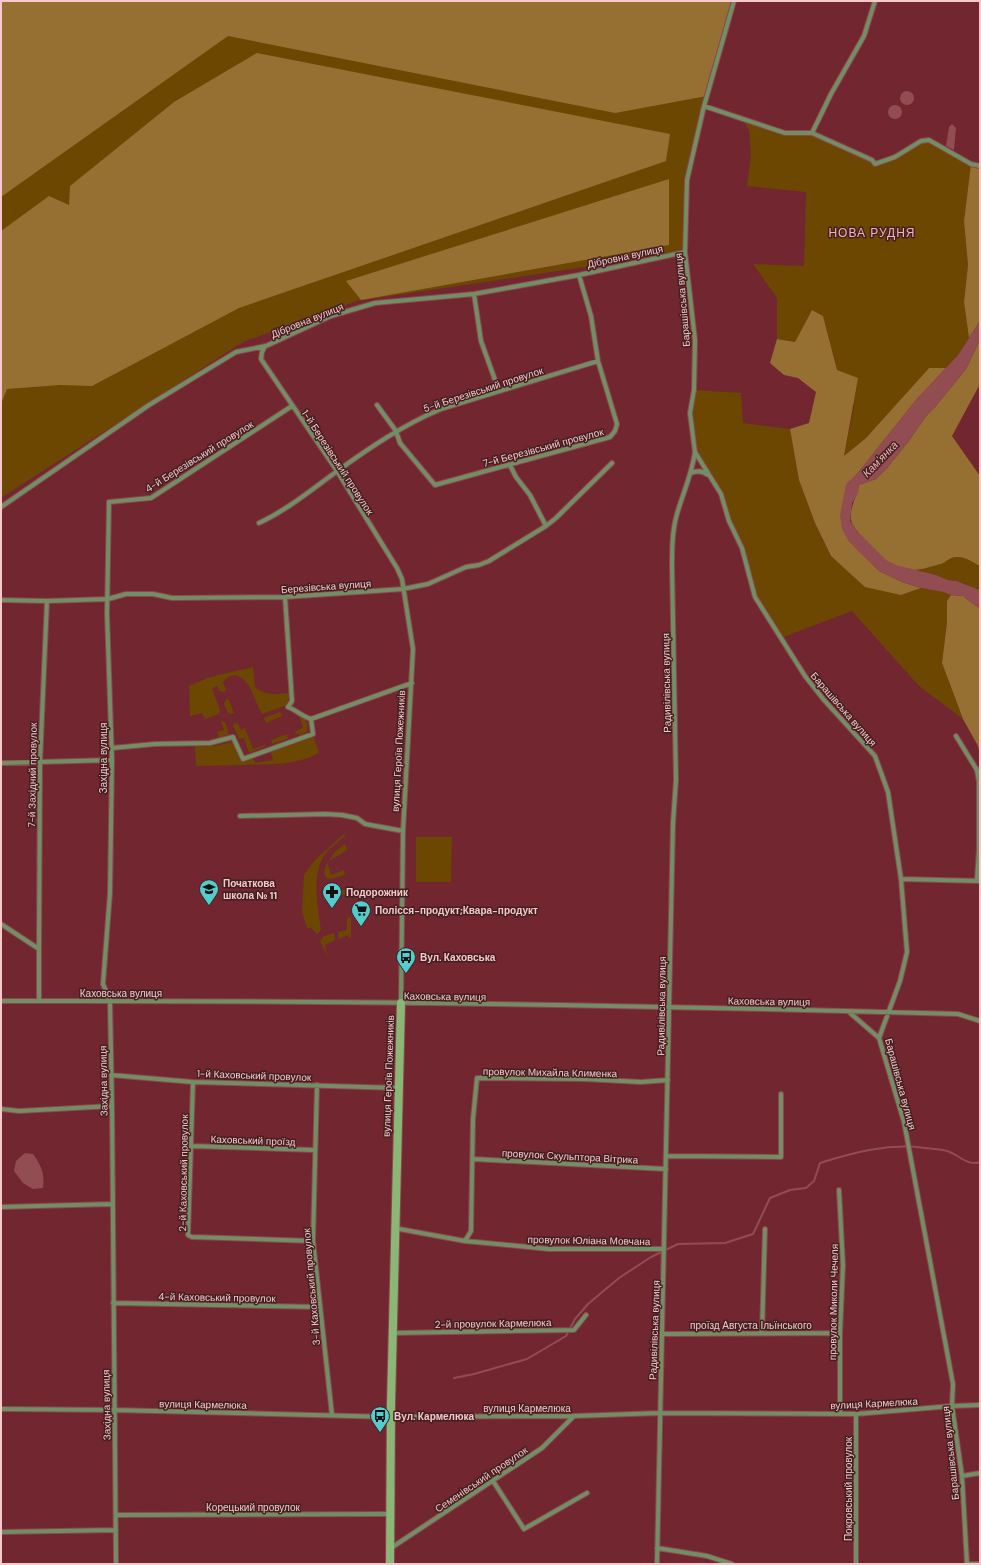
<svg xmlns="http://www.w3.org/2000/svg" width="981" height="1565" viewBox="0 0 981 1565" font-family="'DM Sans',sans-serif">
<style>
.green{fill:#6b4701}
.forest{fill:#966f32}
.water{fill:#924d53}
.lines{fill:none;stroke-linecap:round;stroke-linejoin:round}
.stream{stroke:#924d53;stroke-width:2}
.street-casing{stroke:#8d474f;stroke-width:6}
.secondary-casing{stroke:#8d474f;stroke-width:10}
.street{stroke:#728e65;stroke-width:4}
.secondary{stroke:#8ab775;stroke-width:8}
.labels{text-anchor:middle;stroke-width:3;stroke-linejoin:round;paint-order:stroke}
.street-label{font-size:10px;fill:#f8c9ca;stroke:#411f21}
.poi-label{font-size:10px;font-weight:bold;fill:#f8c9ca;stroke:#411f21;text-anchor:start}
.water-label{font-size:11px;font-style:italic;fill:#f4b5b8;stroke:#411f21}
.quarter-label{font-size:12px;letter-spacing:1px;fill:#fcb3b6;stroke:#411f21}
</style>
<rect width="100%" height="100%" fill="#722630"/>
<path class="green" d="M1,1H731L687,180L685,252L357,301L243,342L1,498Z
M742,119L785,133H812L872,160L884,161L921,141L929,140L971,164L964,221L968,265L964,302L969,338L958,355L946,368H929L866,438L844,456L854,406L837,371L823,316L812,310L795,342L777,339V298L753,264L804,266L806,192L747,186L751,155L749,130Z
M694,390L741,393L743,423L790,429L799,480L815,523L831,557L901,595L921,588L943,592L951,595L947,601V622L942,663L963,719L919,686L852,611L781,638L755,597L742,548L729,521L721,494L695,452L690,413Z
M956,556L969,560L980,566V595L965,584L957,581L948,580L936,575L913,570L941,564Z
M253,667L255,687C265,696 277,694 290,693L287,705L262,714C254,702 252,678 234,675L227,678L223,682L226,690L224,692L219,691L217,686L212,688L220,710L219,714L205,719L202,713L190,716L189,686L210,677Z
M227,698L228,700H229L234,713L229,714L224,704Z
M280,712L282,716L266,723L264,718Z
M298,713C305,718 309,723 307,732L300,735L298,733L296,734L295,732L303,727Z
M221,721L225,722L229,733L226,735L219,738L217,732L224,730Z
M235,722L236,724L238,723L241,730L245,728L253,749L265,745L266,746L249,753L244,738L239,739L233,726Z
M287,734L288,737L287,739L272,744L271,740Z
M314,737L319,753C295,766 267,764 240,765C225,765 211,766 196,766L195,746H216L231,742L234,744L241,762L253,758L255,763L273,760L271,752Z
M345,833L344,837C336,843 327,850 322,859C312,880 318,908 321,930L317,934L311,928H307L302,912L304,875L315,860Z
M416,837H452L451,882H416Z
M345,844L347,849L341,854L328,861L336,851Z
M327,862L331,875L344,870L345,875L330,879L326,878L324,873Z
M335,888L336,892L349,889L347,893L332,899L331,897L323,900L325,893Z
M351,917V937L349,938L348,935L339,939L338,932L347,930V918Z
M334,933L335,940L325,945L328,957L320,941L324,936Z"/>
<path class="forest" d="M1,1H731L707,96L615,113L228,36L1,197Z
M257,53L670,134L666,161L239,308L92,386L60,385L7,389L1,404V231L49,196L69,205L70,186L174,102Z
M971,164L980,166V321L969,338L964,302L968,265L964,221Z
M669,179V245L361,300L346,281Z
M812,310L823,316L837,370L858,378L844,456L866,438L929,368H946L916,400L857,474L847,484L848,540L879,571L902,582L921,588L901,595L865,587L831,556L815,523L799,480L790,429L809,423L816,392L798,378L784,375L770,363L777,339L795,342Z
M980,340V384L952,436L980,476V566C973,562 965,557 957,557C952,556 946,562 941,564C933,566 921,570 913,570C906,570 894,565 887,561C880,556 852,529 851,520C849,508 857,497 859,485L876,479L887,468L908,442L927,415L935,407L966,369Z
M951,595L963,596L980,609V755L978,746L963,719L942,663L947,622V601Z"/>
<path class="water" d="M900 98a7 7 0 1 1 14 0a7 7 0 1 1-14 0Z
M888 112a7 7 0 1 1 14 0a7 7 0 1 1-14 0Z
M952,124L956,128L954,150L946,146L949,127Z
M980,321V340L966,369L935,407L927,415L908,442L887,468L876,479L859,485L858,494L852,503L850,521L857,531L887,561L896,565L936,575L948,580L957,581L979,590L980,609L963,596L951,595L943,592L921,588L902,582L879,571L858,551L848,540L842,529L840,515L846,484L857,474L916,400L958,355Z
M25,1153L33,1154C41,1165 45,1174 43,1188L33,1189L23,1183L14,1171L16,1161Z"/>
<g class="lines">
<path class="stream" d="M454,1378L474,1374L527,1359L566,1336L575,1319L588,1304L619,1278L651,1257L678,1244L725,1243L753,1234L770,1198L790,1190L806,1188L814,1181L820,1163C855,1152 889,1143 925,1148C932,1149 940,1149 947,1151C958,1154 968,1167 980,1162"/>
<defs>
<path id="street" d="M734,1L704,106L687,180L685,252L695,340L694,390L690,413L695,452L721,494L729,521L742,548L755,597L805,676L824,700L875,756L888,792L901,879L907,952L900,981L879,1038L904,1122L953,1384L952,1406L962,1476L967,1564
M704,106L785,133H812L872,160L875,164L895,157L921,141L929,140L971,164L980,166
M812,133L831,94L864,36L875,1
M474,294L481,341L499,391
M265,346L262,352L261,359L337,471L397,568L402,579L413,649L403,831L401,1003
M377,405L396,431L400,443L435,485L610,437L615,431L617,424L598,361L591,316L579,275
M510,465L516,477L530,495L546,526
M691,473C698,470 703,471 708,475
M1,507L149,405L236,352L266,346L331,316L375,303L474,294L579,275L685,252
M259,523C287,510 311,490 336,472C369,448 403,425 441,409L598,361
M1,600L47,601L108,599L126,594H153L172,598L285,597L403,589L428,584L466,567L479,565L489,561L546,526L556,518L612,463
M311,719L412,683
M956,736L977,770L979,782V849L977,880
M112,748L155,744L210,743L233,737L243,759L313,734L311,719C303,717 296,710 288,707L292,701L285,597
M1,763L112,760
M240,816L325,814L342,815L357,818L365,824L403,831
M901,879L980,881
M1,924L39,949V1001
M39,949L40,762L47,601
M1,1001C320,1000 639,1005 958,1014L980,1021
M849,1012L879,1038
M111,1075L193,1082L398,1088
M193,1082L188,1235L192,1237L313,1241
M317,1085L313,1241L332,1415
M1,1109L19,1111L112,1106
M192,1146L314,1150
M666,1156L781,1157V1094
M473,1159L666,1169
M839,1190L843,1265L840,1333V1414
M1,1207L112,1204
M394,1228L465,1241L549,1249H664
M465,1241L471,1231L473,1119L477,1078L585,1079L641,1082L668,1080
M113,1303L320,1307
M393,1333L574,1330L586,1315
M762,1333L765,1229
M662,1334L840,1333
M1,1409L114,1410L391,1417L574,1416L660,1413L856,1414L952,1406L980,1405
M962,1476L980,1473
M493,1481L524,1529L587,1493
M116,1515L390,1514
M1,1532L116,1530
M391,1548L542,1448L574,1416
M657,1548L707,1556L732,1564
M116,1564L112,1106L110,1001L103,984L110,893L112,760L107,614L109,502L151,498L292,406
M657,1564L673,823L676,780L672,567C672,550 672,531 677,514C683,493 692,474 695,452
M856,1564V1414
M967,1564H980"/>
<path id="secondary" d="M390,1564L391,1404L401,1003"/>
</defs>
<use href="#street" class="street-casing"/>
<use href="#secondary" class="secondary-casing"/>
<use href="#street" class="street"/>
<use href="#secondary" class="secondary"/>
</g>
<defs>
<symbol id="school-pin" viewBox="-11 -11 22 30"><path d="M0 17L-7.5 6A9.5 9.5 0 1 1 7.5 6Z" fill="#52cdce" stroke="#411f21"/><path d="M0-5L7-2L0 1L-7-2ZM-4 1L0 2.5L4 1V4Q0 6-4 4Z" fill="#111"/></symbol>
<symbol id="pharmacy-pin" viewBox="-11 -11 22 30"><path d="M0 17L-7.5 6A9.5 9.5 0 1 1 7.5 6Z" fill="#52cdce" stroke="#411f21"/><path d="M-2-6h4v4h4v4h-4v4h-4v-4h-4v-4h4Z" fill="#111"/></symbol>
<symbol id="supermarket-pin" viewBox="-11 -11 22 30"><path d="M0 17L-7.5 6A9.5 9.5 0 1 1 7.5 6Z" fill="#52cdce" stroke="#411f21"/><path d="M-6-5.5h2.5l.6 2H6L4.5 2H-2.5L-4.4-4H-6ZM-1.5 3.2a1.3 1.3 0 1 0 .1 0ZM3 3.2a1.3 1.3 0 1 0 .1 0Z" fill="#111"/></symbol>
<symbol id="bus-pin" viewBox="-11 -11 22 30"><path d="M0 17L-7.5 6A9.5 9.5 0 1 1 7.5 6Z" fill="#52cdce" stroke="#411f21"/><path d="M-5-6H5V4H4V6H2V4H-2V6H-4V4H-5ZM-3.5-4V0h7V-4ZM-3.5 1.2v1.5H-2V1.2ZM2 1.2v1.5H3.5V1.2Z" fill="#111"/></symbol>
</defs>
<g fill-rule="evenodd">
<use href="#school-pin" x="198" y="878" width="22" height="30"/>
<use href="#pharmacy-pin" x="321" y="881" width="22" height="30"/>
<use href="#supermarket-pin" x="350" y="899" width="22" height="30"/>
<use href="#bus-pin" x="395" y="946" width="22" height="30"/>
<use href="#bus-pin" x="369" y="1405" width="22" height="30"/>
</g>
<g class="labels">
<g class="street-label">
<text transform="translate(625 256) rotate(-12)" y="4">Дібровна вулиця</text>
<text transform="translate(682 300) rotate(-95)" y="4">Барашівська вулиця</text>
<text transform="translate(307 320) rotate(-22)" y="4">Дібровна вулиця</text>
<text transform="translate(483 389) rotate(-18)" y="4">5-й Березівський провулок</text>
<text transform="translate(543 447) rotate(-15)" y="4">7-й Березівський провулок</text>
<text transform="translate(199 456) rotate(-32)" y="4">4-й Березівський провулок</text>
<text transform="translate(338 462) rotate(57)" y="4">1-й Березівський провулок</text>
<text transform="translate(326 586) rotate(-4)" y="4">Березівська вулиця</text>
<text transform="translate(666 683) rotate(-91)" y="4">Радивілівська вулиця</text>
<text transform="translate(844 709) rotate(49)" y="4">Барашівська вулиця</text>
<text transform="translate(398 751) rotate(-87)" y="4">вулиця Героїв Пожежників</text>
<text transform="translate(103 758) rotate(-90)" y="4">Західна вулиця</text>
<text transform="translate(32 775) rotate(-89)" y="4">7-й Західний провулок</text>
<text x="121" y="997">Каховська вулиця</text>
<text transform="translate(445 996) rotate(1)" y="4">Каховська вулиця</text>
<text transform="translate(769 1001) rotate(1)" y="4">Каховська вулиця</text>
<text transform="translate(661 1006) rotate(-89)" y="4">Радивілівська вулиця</text>
<text transform="translate(550 1072) rotate(1)" y="4">провулок Михайла Клименка</text>
<text transform="translate(254 1075) rotate(2)" y="4">1-й Каховський провулок</text>
<text transform="translate(388 1076) rotate(-88)" y="4">вулиця Героїв Пожежників</text>
<text transform="translate(103 1081) rotate(-91)" y="4">Західна вулиця</text>
<text transform="translate(901 1084) rotate(75)" y="4">Барашівська вулиця</text>
<text transform="translate(253 1140) rotate(2)" y="4">Каховський проїзд</text>
<text transform="translate(570 1156) rotate(3)" y="4">провулок Скульптора Вітрика</text>
<text transform="translate(183 1173) rotate(-89)" y="4">2-й Каховський провулок</text>
<text transform="translate(589 1240) rotate(1)" y="4">провулок Юліана Мовчана</text>
<text transform="translate(311 1287) rotate(-95)" y="4">3-й Каховський провулок</text>
<text transform="translate(217 1297) rotate(1)" y="4">4-й Каховський провулок</text>
<text transform="translate(833 1302) rotate(-89)" y="4">провулок Миколи Чечеля</text>
<text transform="translate(493 1323) rotate(-1)" y="4">2-й провулок Кармелюка</text>
<text x="751" y="1329">проїзд Августа Ільїнського</text>
<text transform="translate(654 1330) rotate(-88)" y="4">Радивілівська вулиця</text>
<text transform="translate(874 1403) rotate(-3)" y="4">вулиця Кармелюка</text>
<text transform="translate(203 1404) rotate(1)" y="4">вулиця Кармелюка</text>
<text transform="translate(106 1405) rotate(-91)" y="4">Західна вулиця</text>
<text x="527" y="1412">вулиця Кармелюка</text>
<text transform="translate(950 1453) rotate(-96)" y="4">Барашівська вулиця</text>
<text transform="translate(481 1479) rotate(-34)" y="4">Семенівський провулок</text>
<text transform="translate(848 1489) rotate(-90)" y="4">Покровський провулок</text>
<text x="253" y="1511">Корецький провулок</text>
</g>
<g class="poi-label">
<text x="223" y="887">Початкова<tspan x="223" dy="12">школа № 11</tspan></text>
<text x="346" y="896">Подорожник</text>
<text x="375" y="914">Полісся-продукт;Квара-продукт</text>
<text x="420" y="961">Вул. Каховська</text>
<text x="394" y="1420">Вул. Кармелюка</text>
</g>
<g class="water-label">
<text transform="translate(880 459) rotate(-46)" y="4">Кам'янка</text>
</g>
<g class="quarter-label">
<text x="872" y="237">НОВА РУДНЯ</text>
</g>
</g>
<rect width="981" height="1565" fill="none" stroke="#f8c9ca" stroke-width="4"/>
</svg>
